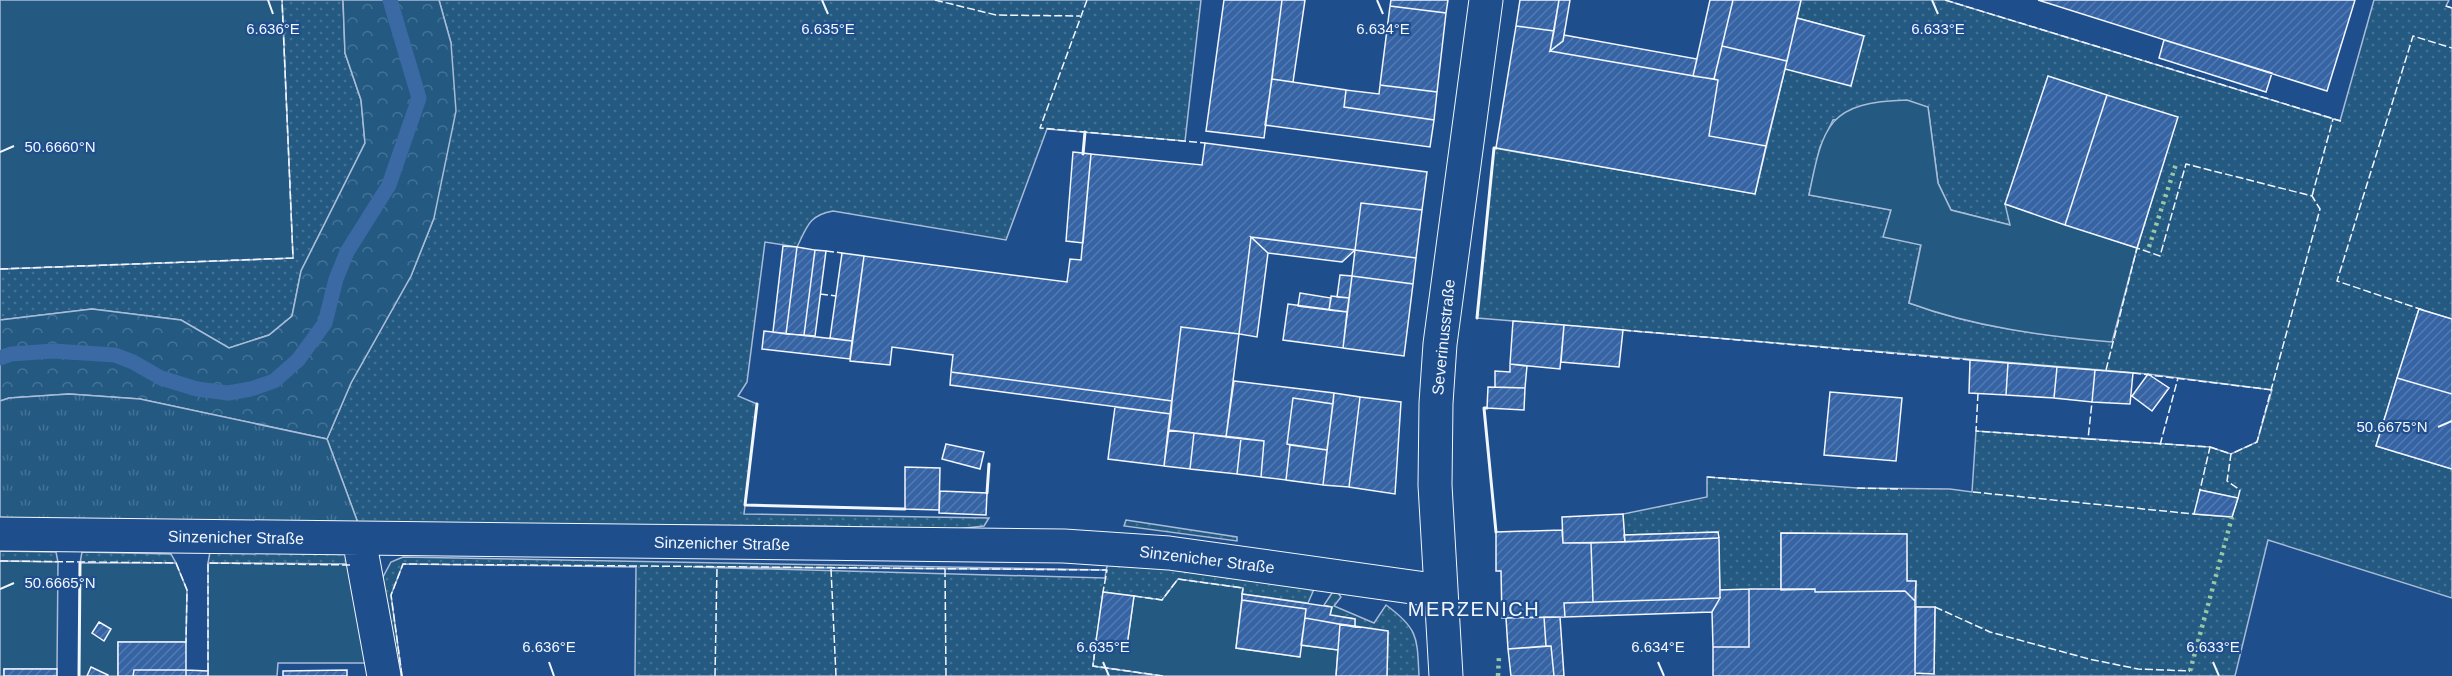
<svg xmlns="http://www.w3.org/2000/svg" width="2452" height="676" viewBox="0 0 2452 676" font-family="Arial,sans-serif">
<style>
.grass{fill:url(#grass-dots);stroke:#a8bbd7;stroke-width:1.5;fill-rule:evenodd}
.forest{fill:url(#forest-crowns);stroke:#a8bbd7;stroke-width:1.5}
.park{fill:url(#park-tufts);stroke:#a8bbd7;stroke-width:1.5}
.garden{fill:#245a82;stroke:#a8bbd7;stroke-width:1.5}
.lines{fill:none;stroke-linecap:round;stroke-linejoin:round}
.stream{stroke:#3b69a3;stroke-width:15}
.building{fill:url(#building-hatch);stroke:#f2f6ff;stroke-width:1.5}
.minor-casing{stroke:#f2f6ff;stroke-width:35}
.minor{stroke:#1f4e8c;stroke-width:33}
.hedge{stroke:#97c8a6;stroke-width:4.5;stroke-dasharray:3 4.5;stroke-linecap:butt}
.fence{stroke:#f2f6ff;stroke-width:1.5;stroke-dasharray:8 3;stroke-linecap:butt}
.wall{stroke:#f2f6ff;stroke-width:3}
.ticks{fill:none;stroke:#f2f6ff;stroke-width:2}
.labels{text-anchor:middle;stroke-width:4.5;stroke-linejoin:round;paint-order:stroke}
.street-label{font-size:16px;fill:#f2f6ff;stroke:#1f4e8c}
.quarter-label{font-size:20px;letter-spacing:1.5px;fill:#f2f6ff;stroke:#1f4e8c}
.ticks-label{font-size:15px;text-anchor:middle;fill:#f2f6ff;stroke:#1f4e8c;stroke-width:4.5;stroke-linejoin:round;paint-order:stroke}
</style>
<defs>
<pattern id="grass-dots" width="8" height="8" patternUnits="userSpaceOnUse" patternTransform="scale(1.5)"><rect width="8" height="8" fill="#245a82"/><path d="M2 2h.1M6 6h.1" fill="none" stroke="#447295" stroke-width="1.8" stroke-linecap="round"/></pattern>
<pattern id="forest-crowns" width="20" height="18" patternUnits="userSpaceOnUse" patternTransform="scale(1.5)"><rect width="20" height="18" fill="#245a82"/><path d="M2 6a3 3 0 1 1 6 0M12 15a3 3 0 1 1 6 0" fill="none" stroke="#447295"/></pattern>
<pattern id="park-tufts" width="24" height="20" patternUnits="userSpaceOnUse" patternTransform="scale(1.5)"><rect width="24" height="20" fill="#245a82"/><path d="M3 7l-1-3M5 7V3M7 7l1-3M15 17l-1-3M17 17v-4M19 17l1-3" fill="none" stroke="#447295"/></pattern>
<pattern id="building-hatch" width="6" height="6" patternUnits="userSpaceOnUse" patternTransform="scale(1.5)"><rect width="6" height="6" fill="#3563a3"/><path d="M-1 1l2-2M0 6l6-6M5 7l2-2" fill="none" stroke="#537ab1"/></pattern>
</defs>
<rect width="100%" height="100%" fill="#1f4e8c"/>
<path class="grass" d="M282,0H343L345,53L361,100L365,143L301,271L292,316L269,335L229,348L181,320L92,309L0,320V269L293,258Z
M439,0H1201L1185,141L1047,129L1006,240L833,211C809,215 807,227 797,247L765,242L747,382L738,396L757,404L744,514L989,518L984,526L957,529L817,526L358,523L327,439L351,383L411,276L434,218L451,43Z
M1801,0H1945L2340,121L2374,0H2449L2446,6L2452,8V319L2419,309L2376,446L2452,469V598L2268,540L2235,676H1915V673H1934L1935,608L1916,607V582L1907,581L1906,534L1781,533V590H1720L1718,532L1624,535L1623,514L1707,497V477L1857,488L1950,489L1972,492L1976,431L2210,447L2231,454L2257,442L2272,390L2148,374L1477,318L1494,148L1755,194L1785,69L1864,36L1797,18ZM1928,107L1938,183L1951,210L2010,225L2177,118L2137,248L2112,341C2044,336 1974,327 1909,303L1921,244L1884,237L1891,210L1809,195L1820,147L1833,120ZM2200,490L2238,498L2232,517L2195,514Z
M1126,520L1237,537V541L1124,526Z
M0,551L56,552L58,562L0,561Z
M82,552L171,554L176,563H80Z
M210,552L349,554V564L208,563Z
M403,557L1106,570L1108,563L1139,564L1314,589L1308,603L1242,594L1243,589L1162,600L1103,592L1093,666L1163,676H635L636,567L403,564L391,595L402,676H394L383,577L391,562ZM693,567L1106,570V571L1105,578Z
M1332,593H1338L1341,597L1334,606L1374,623L1386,605C1419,629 1417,638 1419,676H1387L1388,632L1354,627L1355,619L1330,615L1332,607L1324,605Z"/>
<path class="forest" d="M343,0H439L451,43L456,111L434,218L411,276L351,383L327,439L140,399L69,394L9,398L0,401V320L92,309L181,320L229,348L269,335L292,316L301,271L365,143L361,100L345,53Z"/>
<path class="park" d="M69,394L140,399L327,439L358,523L0,518V401L9,398Z"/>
<path class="garden" d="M0,0H282L293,258L0,269Z
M1907,100L1928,107L1938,183L1951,210L2010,225L2005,204L2137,248L2112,342C2044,336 1974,327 1909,303L1921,245L1883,237L1891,210L1809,195C1823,124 1829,102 1907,100Z
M0,561L58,562L57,669H4V676H0Z
M80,563H176L187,590L186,642H118V676H79Z
M208,563L349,564L366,663H278L277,676H208Z
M1178,579L1243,588L1236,648L1299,657L1301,645L1338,650L1336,676H1163L1093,666L1096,641L1127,645L1134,596L1162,600Z"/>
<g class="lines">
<path class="stream" d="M0,358L11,354L53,351L115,355L133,362L161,378L197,389L228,393L251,389L274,381L298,360L325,323L336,279L347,252L389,185L419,98L390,0"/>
</g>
<path class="building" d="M1224,0H1282L1264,138L1206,131Z
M1282,0H1305L1293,82L1272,79Z
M1391,0H1448L1446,13L1390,6Z
M1520,0H1559L1554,31L1516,26Z
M1559,0H1570L1563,41L1550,51Z
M1710,0H1733L1714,79L1693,76Z
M1733,0H1801L1787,61L1722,46Z
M2038,0H2355L2327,91Z
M1390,6L1446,13L1437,92L1380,85Z
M1797,18L1864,36L1851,86L1785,69Z
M1516,26L1554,31L1550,51L1718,80L1709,136L1766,146L1755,194L1496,148Z
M1564,35L1697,59L1693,76L1550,51L1563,41Z
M2164,40L2272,73L2266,92L2159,58Z
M1722,46L1787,61L1766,146L1709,136L1718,80L1714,79Z
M2048,76L2107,95L2065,225L2005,204Z
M1272,79L1346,90L1344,107L1434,120L1430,147L1265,125Z
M1380,85L1437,92L1434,120L1344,107L1346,90L1379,94Z
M2107,95L2178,117L2137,248L2065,225Z
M1205,143L1427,172L1422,210L1361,203L1355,250L1251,237L1239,334L1181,327L1172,401L951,372L953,355L892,347L890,365L850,361L864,256L1067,282L1070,259L1081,260L1091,154L1202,165Z
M1073,152L1091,154L1083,243L1066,241Z
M1361,203L1422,210L1416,258L1355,250Z
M1251,237L1355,250L1342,262L1268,253Z
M1251,237L1268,253L1257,337L1239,334Z
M783,246L797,247L786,334L773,332Z
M797,247L815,250L804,335L786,334Z
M815,250L826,251L815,336L804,335Z
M1355,250L1416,258L1413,284L1352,276Z
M842,253L864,256L852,341L830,338Z
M1340,275L1352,276L1349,298L1337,297Z
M1352,276L1413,284L1404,356L1343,348Z
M1300,293L1331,298L1329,310L1298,306Z
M1331,296L1349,298L1347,312L1329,310Z
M1288,304L1347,312L1343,348L1283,340Z
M2419,309L2452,319V394L2397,378Z
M1513,321L1564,325L1560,369L1510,364Z
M1564,325L1623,330L1619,367L1561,362Z
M1181,327L1239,334L1226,437L1168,430Z
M764,331L852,341L850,359L762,349Z
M1970,360L2008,363L2006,395L1969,393Z
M2008,363L2057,367L2054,398L2006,395Z
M1510,364L1527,366L1525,388L1495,387V371L1510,372Z
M2057,367L2095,370L2092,402L2054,398Z
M2095,370L2133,373L2130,404L2092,402Z
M951,372L1172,401L1171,414L950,385Z
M2148,374L2169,388L2152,411L2132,396Z
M2397,378L2452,394V469L2376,446Z
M1234,381L1334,393L1333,404L1293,398L1287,444L1290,445L1286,480L1261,477L1264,441L1226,437Z
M1488,387L1525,388L1524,410L1487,408Z
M1830,392L1902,398L1896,461L1824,455Z
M1334,393L1360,397L1349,487L1323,485Z
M1360,397L1401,402L1395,494L1349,487Z
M1293,398L1333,404L1327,450L1287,444Z
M1115,407L1171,414L1164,466L1108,459Z
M1168,430L1194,433L1190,469L1164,466Z
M1194,433L1241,438L1237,474L1190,469Z
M1241,438L1264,441L1261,477L1237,474Z
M946,444L984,452L980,469L942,459Z
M1290,445L1327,450L1323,485L1286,480Z
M905,467L940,468L939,510L905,509Z
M2200,490L2238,498L2232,517L2194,514Z
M940,491L987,493L986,515L939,513Z
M1623,514L1625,542L1563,543L1562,517Z
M1562,530L1563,543H1591L1593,602L1564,603L1565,617L1502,618L1501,571H1496V532Z
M1718,532L1719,538L1625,542L1624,535Z
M1781,533L1907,534V581H1916L1915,601L1905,591L1815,592V589L1781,590Z
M1719,538L1720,598L1593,602L1591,543Z
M1749,589H1815V592L1905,591L1915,601V676H1713V647H1749Z
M1749,589V647H1713L1712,612L1720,598V590Z
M1103,592L1134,596L1127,646L1096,641Z
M1242,594L1332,607L1330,615L1355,619V627L1305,618L1306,609L1242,600Z
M1720,598L1712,612L1565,617L1564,603Z
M1242,600L1306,609L1300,657L1236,648Z
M1916,607H1935L1934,674L1915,673Z
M1544,617L1546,646L1508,649L1506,618Z
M1544,617H1560L1564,676H1554L1551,646H1546Z
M1305,618L1340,624L1338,650L1301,645Z
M99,622L111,629L104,641L92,633Z
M1340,624L1388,631L1387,676H1336Z
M118,642H186V670H134L133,676H118Z
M1551,646L1554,676H1511L1508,649Z
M91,667L108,675V676H87Z
M4,669H57V676H4Z
M134,670H186V676H133Z
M186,670L208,671V676H186Z
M347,670V676H283V671Z"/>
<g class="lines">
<defs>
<path id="minor" d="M0,534L1064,546L1169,553L1440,591
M359,539L384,676
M1446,676L1435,485L1436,403L1440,344L1486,0"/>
</defs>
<use href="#minor" class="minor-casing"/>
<use href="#minor" class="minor"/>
<path class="hedge" d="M2149,247L2176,164
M2190,671L2232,517
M1498,676L1499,656"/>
<path class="fence" d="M935,0L996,15L1080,16
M1087,0L1040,128L1205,143
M1945,0L2341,121
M2446,6L2452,8
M2312,196L2333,119
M826,251L842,253
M0,269L293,258L282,0
M820,294L836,296
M2423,310L2337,281L2413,36L2452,48
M1623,330L1970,360
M2106,370L2137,248L2160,256L2186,164L2312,196L2320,209L2257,442L2231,454L2227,481L2240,490L2238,498
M2133,373L2273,390
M1978,393L1976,431L2088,439L2092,402
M2088,439L2210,447L2200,490
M2160,445L2178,378
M2210,447L2231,454
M1707,477L1802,484
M1857,488L1902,489
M1973,492L2194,514
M0,561L176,563L187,590L186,642
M831,569L836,676
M945,569L946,676
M1134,596L1162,600L1178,579L1243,588L1242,594
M1935,607L1990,632L2089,659L2138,669L2190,671
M1096,641L1093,666L1163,676
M208,671V563L350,565
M402,676L391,595L403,564L1107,570L1103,592
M715,676L717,567"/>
<path class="wall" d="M1083,154L1085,132
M1477,318L1494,148H1496
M757,404L745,505L905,509
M1487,408H1484L1496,532
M987,493L989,464
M79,676L80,563"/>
</g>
<path class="ticks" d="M268,0L273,14M822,0L828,14M1377,0L1383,14M1932,0L1938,14M0,152L14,146M2438,427L2452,421M0,589L14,583M549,662L554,676M1103,662L1109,676M1658,662L1664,676M2213,662L2219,676"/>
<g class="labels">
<g class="street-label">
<text transform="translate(1443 337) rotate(-84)" y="6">Severinusstraße</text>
<text transform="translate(236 537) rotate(1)" y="6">Sinzenicher Straße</text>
<text transform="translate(722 543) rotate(1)" y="6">Sinzenicher Straße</text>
<text transform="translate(1207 559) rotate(7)" y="6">Sinzenicher Straße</text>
</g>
<g class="quarter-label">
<text x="1474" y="616">MERZENICH</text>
</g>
</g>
<g class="ticks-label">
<text x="273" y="34">6.636°E</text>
<text x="828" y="34">6.635°E</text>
<text x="1383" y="34">6.634°E</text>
<text x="1938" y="34">6.633°E</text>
<text x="60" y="152">50.6660°N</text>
<text x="2392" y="432">50.6675°N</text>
<text x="60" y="588">50.6665°N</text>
<text x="549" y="652">6.636°E</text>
<text x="1103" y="652">6.635°E</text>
<text x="1658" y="652">6.634°E</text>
<text x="2213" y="652">6.633°E</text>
</g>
</svg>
